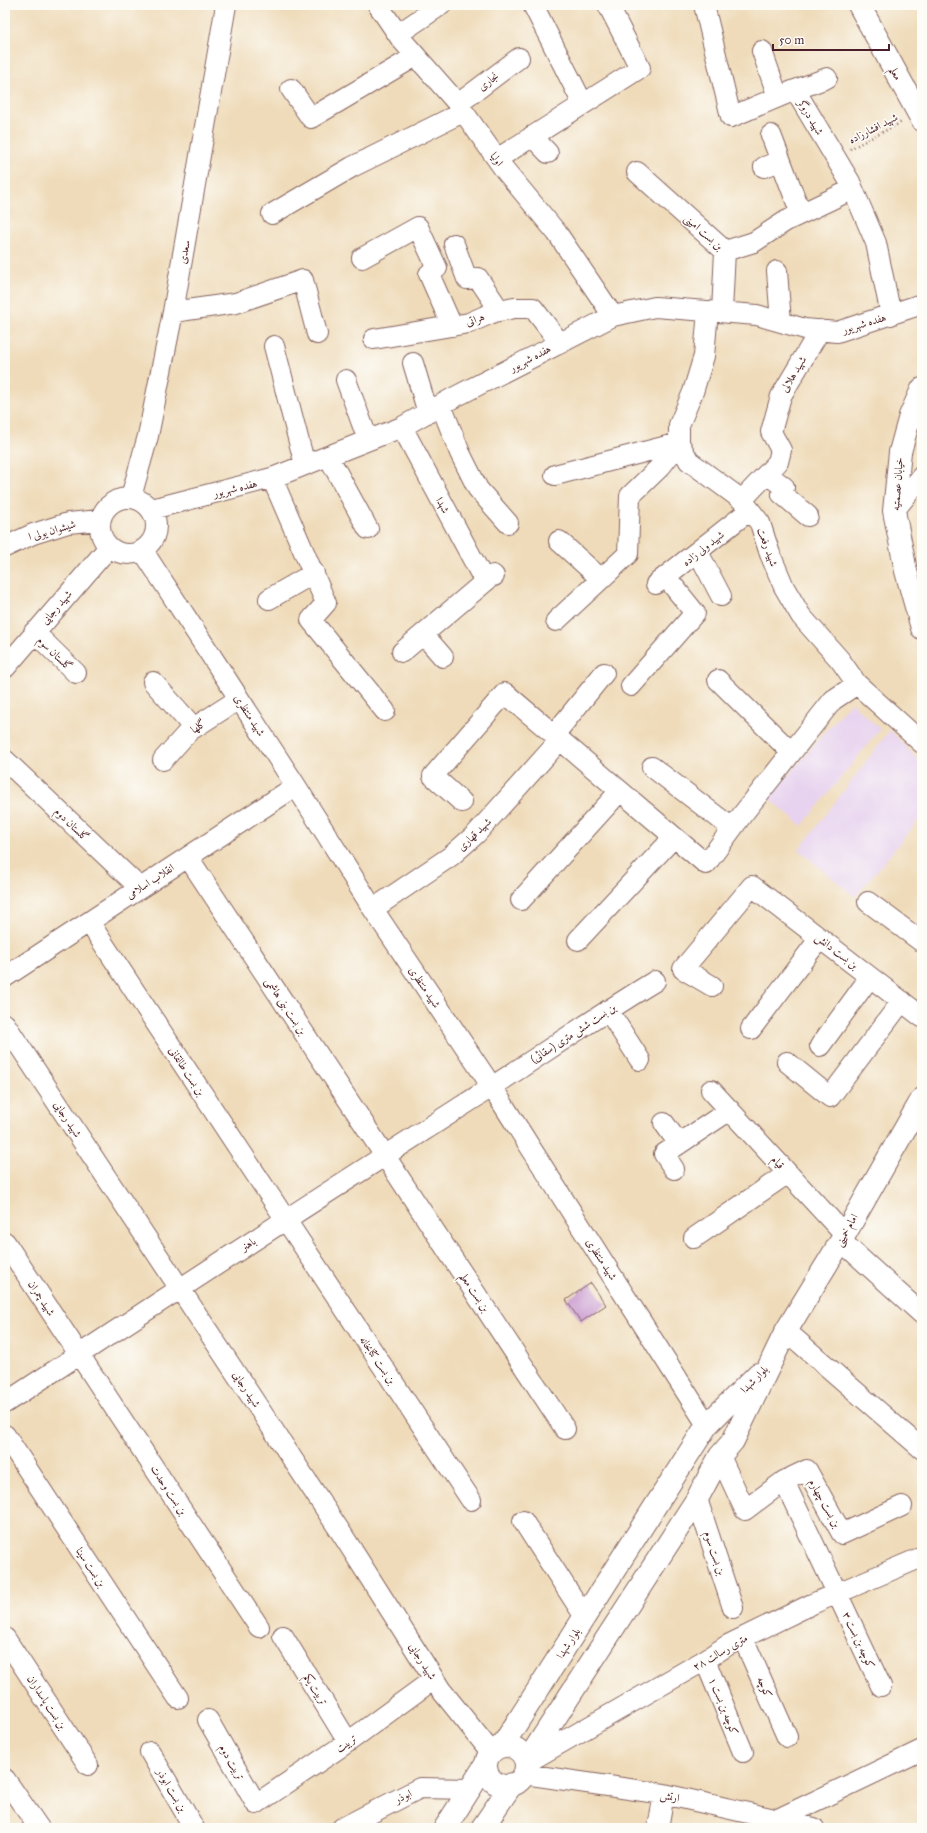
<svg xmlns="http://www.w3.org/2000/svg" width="927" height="1833" viewBox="0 0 927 1833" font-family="'IM FELL Great Primer',Amiri,serif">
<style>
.built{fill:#e7d2ef}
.building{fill:#c796cf}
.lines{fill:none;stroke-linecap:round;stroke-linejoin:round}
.minor-casing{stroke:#84615d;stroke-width:22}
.major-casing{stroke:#84615d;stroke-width:24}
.path{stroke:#84615d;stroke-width:2.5;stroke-dasharray:1 3;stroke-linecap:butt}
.minor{stroke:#fff;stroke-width:20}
.major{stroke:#fff;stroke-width:22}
.labels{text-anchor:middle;stroke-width:3;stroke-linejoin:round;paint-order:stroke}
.street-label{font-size:11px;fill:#4a1f2b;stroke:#fdfcf7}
</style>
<rect width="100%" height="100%" fill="#fdfcf7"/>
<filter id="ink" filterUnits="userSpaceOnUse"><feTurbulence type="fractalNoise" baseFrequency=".025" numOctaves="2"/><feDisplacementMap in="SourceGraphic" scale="8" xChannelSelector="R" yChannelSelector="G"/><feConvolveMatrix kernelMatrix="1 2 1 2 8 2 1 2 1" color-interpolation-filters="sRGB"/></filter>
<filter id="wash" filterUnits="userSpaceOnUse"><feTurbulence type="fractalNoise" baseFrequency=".012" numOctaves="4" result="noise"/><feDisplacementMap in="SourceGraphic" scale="16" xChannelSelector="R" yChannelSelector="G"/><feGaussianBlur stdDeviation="0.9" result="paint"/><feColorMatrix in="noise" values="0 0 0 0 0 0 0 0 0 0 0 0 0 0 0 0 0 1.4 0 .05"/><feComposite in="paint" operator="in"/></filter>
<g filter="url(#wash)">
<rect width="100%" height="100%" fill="#efdbba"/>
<path class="built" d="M851,702L880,729L802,826L769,798Z
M890,730L922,764V816L855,897L799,850Z"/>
<g id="blocks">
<path class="building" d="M591,1283L606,1305L581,1322L566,1300Z"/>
</g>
</g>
<g filter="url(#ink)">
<use href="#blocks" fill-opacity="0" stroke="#84615d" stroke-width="1"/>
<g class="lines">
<defs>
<path id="minor" d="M378,5L401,39L458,104L504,169L557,233L613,316
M533,5L583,104
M704,5L731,117L795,90L850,182L876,243L891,315
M398,34L441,5
M762,51L778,97
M291,89L311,118L416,56
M795,90L827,78
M458,104L519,58
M771,135L801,214
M532,136L548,153
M497,159L640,68L608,5
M764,167L781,161
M637,172L725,251L722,312
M272,214L352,167L463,112
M454,244L467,279L478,278L500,311
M725,251L754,242L786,221L853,189
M362,258L418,227L437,268L429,274L452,326
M777,271L781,322
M708,311L704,356L693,392L679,425V443L689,461L742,500L760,523L770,554L784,587L801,616L840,660L857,684L922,743
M173,312L236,303L303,280L317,334
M374,339L469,323L494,312L514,308H533L560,343
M274,346L305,465
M413,363L428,413
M346,380L368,440
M441,405L460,453L478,489L508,523
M402,427L485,582
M328,456L368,529
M767,474L784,487L782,494L808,516
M555,475L679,443L661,466L630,496L628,554L556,621
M272,478L326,603L311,620L385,711
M131,497L148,436L173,312L226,5
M100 526a28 28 0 1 1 56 0a28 28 0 1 1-56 0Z
M742,500L778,462L781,450L771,432L781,396L820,330
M152,509L272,478L402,427L451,399L613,316L655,307L757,315L805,329L837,332L922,304
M894,511L922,476
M559,541L601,579
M5,547L33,534L68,523L100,520
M143,551L296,786L373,909L492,1087L707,1425
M698,552L721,596
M656,584L750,510
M269,599L314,573
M34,632L76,673
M423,634L443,657
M402,652L493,575L494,576
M5,668L109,547
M718,680L791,752
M153,682L194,728
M631,686L695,613L666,577
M554,735L604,673
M5,760L140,888
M163,760L189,731L239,699
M652,767L732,828
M462,802L433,776L505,693L706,864L742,815L833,700L857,684
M188,857L565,1429
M521,900L620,791
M868,902L922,942
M373,909L451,856L476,834L560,740
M89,922L471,1500
M578,940L674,837
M5,977L296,786
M712,986L683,969L752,886L922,1017
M608,1010L640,1060
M5,1024L342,1534L441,1690L491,1752
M751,1029L820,938
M820,1046L870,977
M787,1062L830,1097L902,1001
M711,1090L844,1234
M664,1123L679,1144
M674,1169L664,1154L730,1110
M694,1238L788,1173
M841,1241L922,1314
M5,1242L259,1627
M786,1331L922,1449
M5,1403C157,1303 309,1204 462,1106C527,1065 589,1021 655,981
M5,1435L178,1698
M720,1456L745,1510L784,1481L807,1470L842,1534L902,1506
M784,1481L881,1686
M697,1499L733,1608
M523,1521L585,1617
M283,1636L348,1742
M5,1638L88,1765
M743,1638L787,1737
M705,1660L743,1752
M208,1720L256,1804L348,1742L434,1679
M150,1752L194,1828
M526,1763L705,1660L728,1645L812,1604L922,1557
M524,1774L664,1794L814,1828
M5,1779L39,1828
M778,1819L922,1750
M342,1828L420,1788L471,1789
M658,1828L664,1794"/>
<path id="major" d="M859,5L922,120
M922,389L910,416L900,452L894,511L906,571L922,628
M502,1746L707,1425L758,1374
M486 1766a20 20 0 1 1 40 0a20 20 0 1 1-40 0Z
M526,1763L697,1499L720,1456L733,1441L786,1331L841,1241L922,1099
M445,1828L486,1764
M482,1828L512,1784"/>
</defs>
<use href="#minor" class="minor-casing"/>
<use href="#major" class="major-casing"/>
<path class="path" d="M850,149L902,122"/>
<use href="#minor" class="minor"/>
<use href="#major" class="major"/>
</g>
</g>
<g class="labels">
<g class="street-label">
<text transform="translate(896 73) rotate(61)" y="4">معلم</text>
<text transform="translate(488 81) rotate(-37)" y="4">نجاری</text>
<text transform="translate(811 117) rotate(59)" y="4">شهید دروگر</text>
<text transform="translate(873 128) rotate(-27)" y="4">شهید افشارزاده</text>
<text transform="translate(497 159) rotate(54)" y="4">اولیا</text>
<text transform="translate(704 232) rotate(42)" y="4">بن بست امینی</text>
<text transform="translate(184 252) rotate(-80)" y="4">سعدی</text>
<text transform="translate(475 319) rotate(-20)" y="4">هراتی</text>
<text transform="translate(864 323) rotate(-17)" y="4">هفده شهریور</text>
<text transform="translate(530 358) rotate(-28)" y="4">هفده شهریور</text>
<text transform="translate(793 374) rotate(-59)" y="4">شهید هلالی</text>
<text transform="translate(897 484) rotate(-86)" y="4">خیابان عصمتیه</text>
<text transform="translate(235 488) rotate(-14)" y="4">هفده شهریور</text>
<text transform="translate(443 505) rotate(62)" y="4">شهدا</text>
<text transform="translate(52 530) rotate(-16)" y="4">شیشوان یولی ا</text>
<text transform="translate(768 547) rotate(70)" y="4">شهید رفعت</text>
<text transform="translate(703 548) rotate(-38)" y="4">شهید ولی زاده</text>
<text transform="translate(56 607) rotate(-49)" y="4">شهید رجایی</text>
<text transform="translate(55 653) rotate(44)" y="4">گلستان سوم</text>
<text transform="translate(250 715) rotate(57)" y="4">شهید منتظری</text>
<text transform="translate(198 726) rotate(-35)" y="4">گلها</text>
<text transform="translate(72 824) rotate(44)" y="4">گلستان دوم</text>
<text transform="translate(474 834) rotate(-44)" y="4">شهید قهاری</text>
<text transform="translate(150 881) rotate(-33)" y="4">انقلاب اسلامی</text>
<text transform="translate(837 951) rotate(38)" y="4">بن بست دانش</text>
<text transform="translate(425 987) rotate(56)" y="4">شهید منتظری</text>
<text transform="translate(286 1006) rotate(57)" y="4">بن بست بنی هاشمی</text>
<text transform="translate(573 1033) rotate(-33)" y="4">بن بست شش متری (سقائی)</text>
<text transform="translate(187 1071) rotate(57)" y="4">بن بست طالقانی</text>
<text transform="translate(68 1119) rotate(57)" y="4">شهید رجایی</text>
<text transform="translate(778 1162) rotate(47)" y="4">قیام</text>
<text transform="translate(846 1230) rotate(-61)" y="4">امام خمینی</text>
<text transform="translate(248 1244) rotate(-33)" y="4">باهنر</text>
<text transform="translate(602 1259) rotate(57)" y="4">شهید منتظری</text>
<text transform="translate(475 1292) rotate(57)" y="4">بن بست معلم</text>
<text transform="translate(42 1298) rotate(57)" y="4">شهید چمران</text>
<text transform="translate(378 1360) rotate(56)" y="4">بن بست کتابخانه</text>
<text transform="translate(754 1379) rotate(-45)" y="4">بلوار شهدا</text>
<text transform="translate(247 1389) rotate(57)" y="4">شهید رجایی</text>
<text transform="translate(169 1490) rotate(57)" y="4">بن بست وحدت</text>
<text transform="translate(825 1503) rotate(61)" y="4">بن بست چهارم</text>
<text transform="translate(715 1553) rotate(72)" y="4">بن بست سوم</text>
<text transform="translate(91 1567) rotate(57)" y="4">بن بست سینا</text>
<text transform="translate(859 1640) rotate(65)" y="4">کوچه بن بست ۳</text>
<text transform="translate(568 1643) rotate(-57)" y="4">بلوار شهدا</text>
<text transform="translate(720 1652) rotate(-30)" y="4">۲۸ متری رسالت</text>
<text transform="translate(423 1661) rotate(58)" y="4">شهید رجایی</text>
<text transform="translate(765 1687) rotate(66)" y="4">کوچه</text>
<text transform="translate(316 1689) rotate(58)" y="4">تربیت یکم</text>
<text transform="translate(47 1702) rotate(57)" y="4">بن بست پاسداران</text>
<text transform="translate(724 1706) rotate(68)" y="4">کوچه بن بست ۱</text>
<text transform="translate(346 1743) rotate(-35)" y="4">تربیت</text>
<text transform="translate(232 1762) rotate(60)" y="4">تربیت دوم</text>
<text transform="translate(172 1790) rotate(60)" y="4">بن بست ابوذر</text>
<text transform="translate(403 1796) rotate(-27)" y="4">ابوذر</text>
<text transform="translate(670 1796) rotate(11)" y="4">ارتش</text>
</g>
</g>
<rect width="927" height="1833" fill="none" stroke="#fdfcf7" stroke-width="20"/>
<path d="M773 44v6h116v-6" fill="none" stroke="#4a1f2b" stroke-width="2"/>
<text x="779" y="44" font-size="12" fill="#4a1f2b" stroke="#fdfcf7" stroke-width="3" paint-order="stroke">50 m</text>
</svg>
